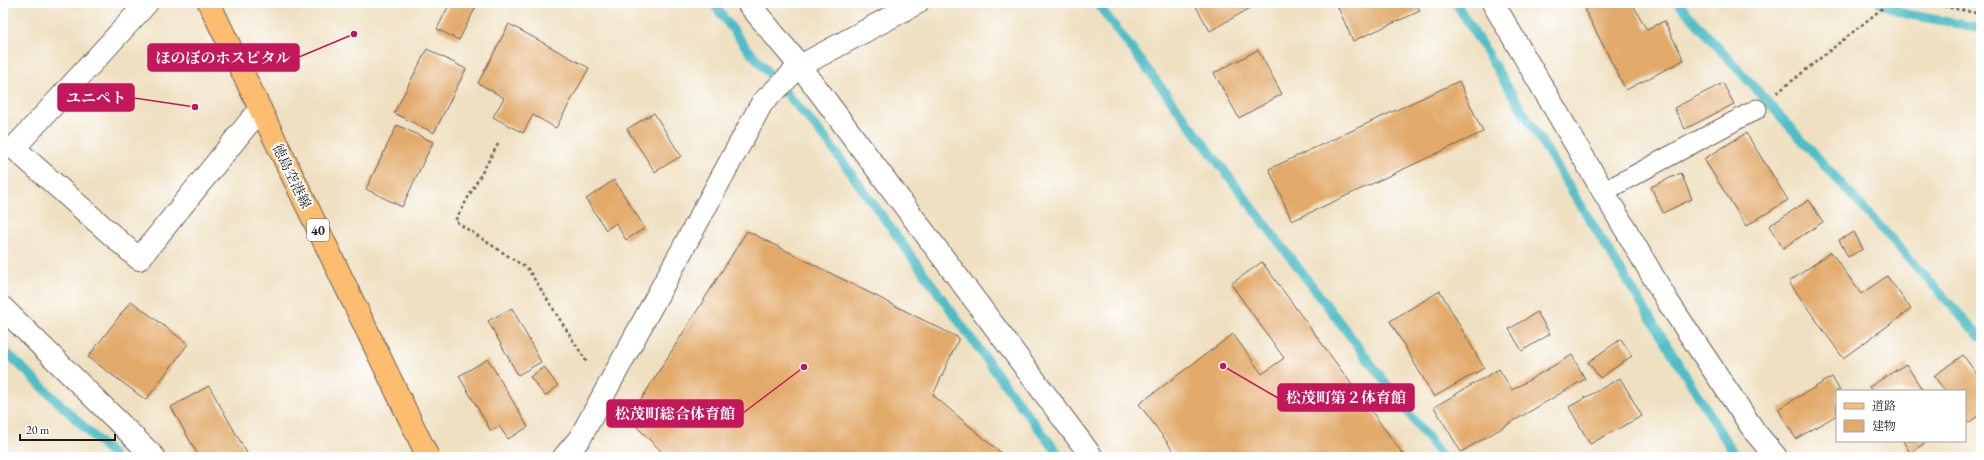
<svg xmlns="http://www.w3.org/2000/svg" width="1984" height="460" viewBox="0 0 1984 460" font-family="'EB Garamond','Noto Serif JP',serif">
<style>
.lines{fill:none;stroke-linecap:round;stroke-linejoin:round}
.stream{stroke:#4fbdc7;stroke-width:9}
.building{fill:#e2aa6b}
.service-casing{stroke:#666156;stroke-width:21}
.minor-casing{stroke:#666156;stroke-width:24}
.tertiary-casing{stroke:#666156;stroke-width:24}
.primary-casing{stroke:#666156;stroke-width:24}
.path{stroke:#666156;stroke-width:2.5;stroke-dasharray:3 3;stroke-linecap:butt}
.service{stroke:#fff;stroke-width:19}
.minor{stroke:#fff;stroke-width:22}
.tertiary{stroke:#fff;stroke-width:22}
.primary{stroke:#fcbd6f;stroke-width:22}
.labels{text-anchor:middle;stroke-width:4;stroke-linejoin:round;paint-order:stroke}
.shield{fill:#fff;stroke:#606060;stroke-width:1}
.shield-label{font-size:13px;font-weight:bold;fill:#1c1c1c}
.street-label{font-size:14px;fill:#1c1c1c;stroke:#fff}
.leader{fill:none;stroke:#c2185b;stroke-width:1.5}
.callout-dot{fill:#c2185b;stroke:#fff;stroke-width:1.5}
.callout{fill:#c2185b;stroke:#c2185b;stroke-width:1.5}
.callout-label{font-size:15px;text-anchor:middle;font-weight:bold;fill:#fff}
</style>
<rect width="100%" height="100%" fill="#fff"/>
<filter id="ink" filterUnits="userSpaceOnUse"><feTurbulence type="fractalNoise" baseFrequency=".025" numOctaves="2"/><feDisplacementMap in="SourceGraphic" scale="8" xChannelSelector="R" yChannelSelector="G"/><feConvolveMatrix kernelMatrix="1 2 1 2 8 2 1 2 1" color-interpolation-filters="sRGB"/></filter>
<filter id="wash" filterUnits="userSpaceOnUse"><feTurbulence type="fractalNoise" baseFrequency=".012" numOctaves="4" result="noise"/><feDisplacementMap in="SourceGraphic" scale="16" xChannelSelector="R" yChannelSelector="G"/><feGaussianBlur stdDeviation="0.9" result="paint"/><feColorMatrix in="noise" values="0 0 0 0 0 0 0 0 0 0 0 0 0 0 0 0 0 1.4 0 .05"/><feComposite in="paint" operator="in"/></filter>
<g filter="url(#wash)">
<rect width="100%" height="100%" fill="#efe0c1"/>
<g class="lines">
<path class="stream" d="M713,3L751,54
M1097,3L1442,457
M1456,3L1736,457
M1678,3L1979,336H1981
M1880,3L1906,14L1981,28
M748,49L826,139L1014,397L1061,457
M3,349L115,457"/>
</g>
<g id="blocks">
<path class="building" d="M450,3H478L459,40L437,29Z
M1194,3H1250L1252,7L1210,31Z
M1336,3H1416L1420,11L1353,41Z
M1598,3H1632L1647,30L1664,21L1684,60L1626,90L1585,10Z
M509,24L589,68L556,128L533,115L523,133L493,117L504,98L478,83Z
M427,49L466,69L434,133L394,113Z
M1258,50L1282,94L1239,118L1214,73Z
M1459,81L1483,132L1292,221L1269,169Z
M1723,83L1734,104L1685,129L1674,108Z
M654,113L681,156L655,172L627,129Z
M397,125L433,142L402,207L366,189Z
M1746,133L1788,200L1746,226L1704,159Z
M1681,173L1692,199L1663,213L1651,187Z
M614,180L645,228L626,240L616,223L606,230L586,199Z
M1809,200L1823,222L1783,248L1769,226Z
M747,231L959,338L933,395L1006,457H667L629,419Z
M1854,232L1863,249L1848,257L1839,240Z
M1831,252L1861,294L1887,276L1911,309L1843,358L1789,282Z
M1262,262L1405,457H1178L1139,404L1233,334L1262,374L1284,358L1231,284Z
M1440,291L1484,368L1434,397L1390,321Z
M131,301L188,344L146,400L88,357Z
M512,308L541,362L518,375L488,321Z
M1537,312L1550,334L1522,351L1509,329Z
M1621,339L1632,356L1600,378L1588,362Z
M1572,355L1585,379L1461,452L1434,407L1499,369L1512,390Z
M1963,355L1981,380V414L1968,423L1965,419V391H1945L1934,376Z
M488,359L528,427L508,439L499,426L491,431L459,376Z
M1906,364L1923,391H1872L1869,387Z
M544,367L558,386L545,396L530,377Z
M1832,377L1840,391H1837V415L1796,439L1778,409Z
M1620,378L1642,416L1590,444L1569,407Z
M209,386L248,455L244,457H199L171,407Z
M1903,441H1928L1910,453Z"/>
</g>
</g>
<g filter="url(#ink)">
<use href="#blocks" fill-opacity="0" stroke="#666156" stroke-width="1"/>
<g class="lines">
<defs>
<path id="service" d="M1603,192L1757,109"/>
<path id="minor" d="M147,3L14,148L139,259L260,109
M748,3L800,66L1092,457
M3,308L154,457"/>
<path id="tertiary" d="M1493,3L1668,302L1755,432L1776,457
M564,457L580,438L762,103L800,66L917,3"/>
<path id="primary" d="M209,3L428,457"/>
</defs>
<use href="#service" class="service-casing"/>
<use href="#minor" class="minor-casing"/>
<use href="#tertiary" class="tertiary-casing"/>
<use href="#primary" class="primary-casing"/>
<path class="path" d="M1926,3L1981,14
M1777,93L1889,3
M498,144L455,221L528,269L588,364"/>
<use href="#service" class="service"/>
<use href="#minor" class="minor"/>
<use href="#tertiary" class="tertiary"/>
<use href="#primary" class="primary"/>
</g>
</g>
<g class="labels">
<rect class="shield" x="307" y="219" width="22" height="22" rx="3"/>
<g class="shield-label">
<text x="318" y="235">40</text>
</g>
<g class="street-label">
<text transform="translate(292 176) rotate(64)" y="5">徳島空港線</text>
</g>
</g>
<path class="leader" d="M354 34L299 57M195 107L134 98M1223 366L1278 398M804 367L743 413"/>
<g class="callout-dot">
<circle cx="354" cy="34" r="4"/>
<circle cx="195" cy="107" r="4"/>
<circle cx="1223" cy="366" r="4"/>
<circle cx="804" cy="367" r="4"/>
</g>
<g class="callout">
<rect x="148" y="44" width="151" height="27" rx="4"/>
<rect x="58" y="84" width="76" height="27" rx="4"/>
<rect x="1278" y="384" width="136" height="27" rx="4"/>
<rect x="607" y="400" width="136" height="27" rx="4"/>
</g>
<g class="callout-label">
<text x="223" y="63">ほのぼのホスピタル</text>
<text x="96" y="103">ユニペト</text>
<text x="1346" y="403">松茂町第２体育館</text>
<text x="675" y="419">松茂町総合体育館</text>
</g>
<rect width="1984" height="460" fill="none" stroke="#fff" stroke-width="16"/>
<rect x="1836" y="390" width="130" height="52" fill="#ffffff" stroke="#a4a4a4"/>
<rect x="1844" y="403" width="20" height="6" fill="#fcbd6f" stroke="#a4a4a4"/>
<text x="1872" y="410" font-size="12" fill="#1c1c1c">道路</text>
<rect x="1844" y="420" width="20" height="12" fill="#e2aa6b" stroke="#a4a4a4"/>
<text x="1872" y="430" font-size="12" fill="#1c1c1c">建物</text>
<path d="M20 434v6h95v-6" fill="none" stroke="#1c1c1c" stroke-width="2"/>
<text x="26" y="434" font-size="12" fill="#1c1c1c" stroke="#ffffff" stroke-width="3" paint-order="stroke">20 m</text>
</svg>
